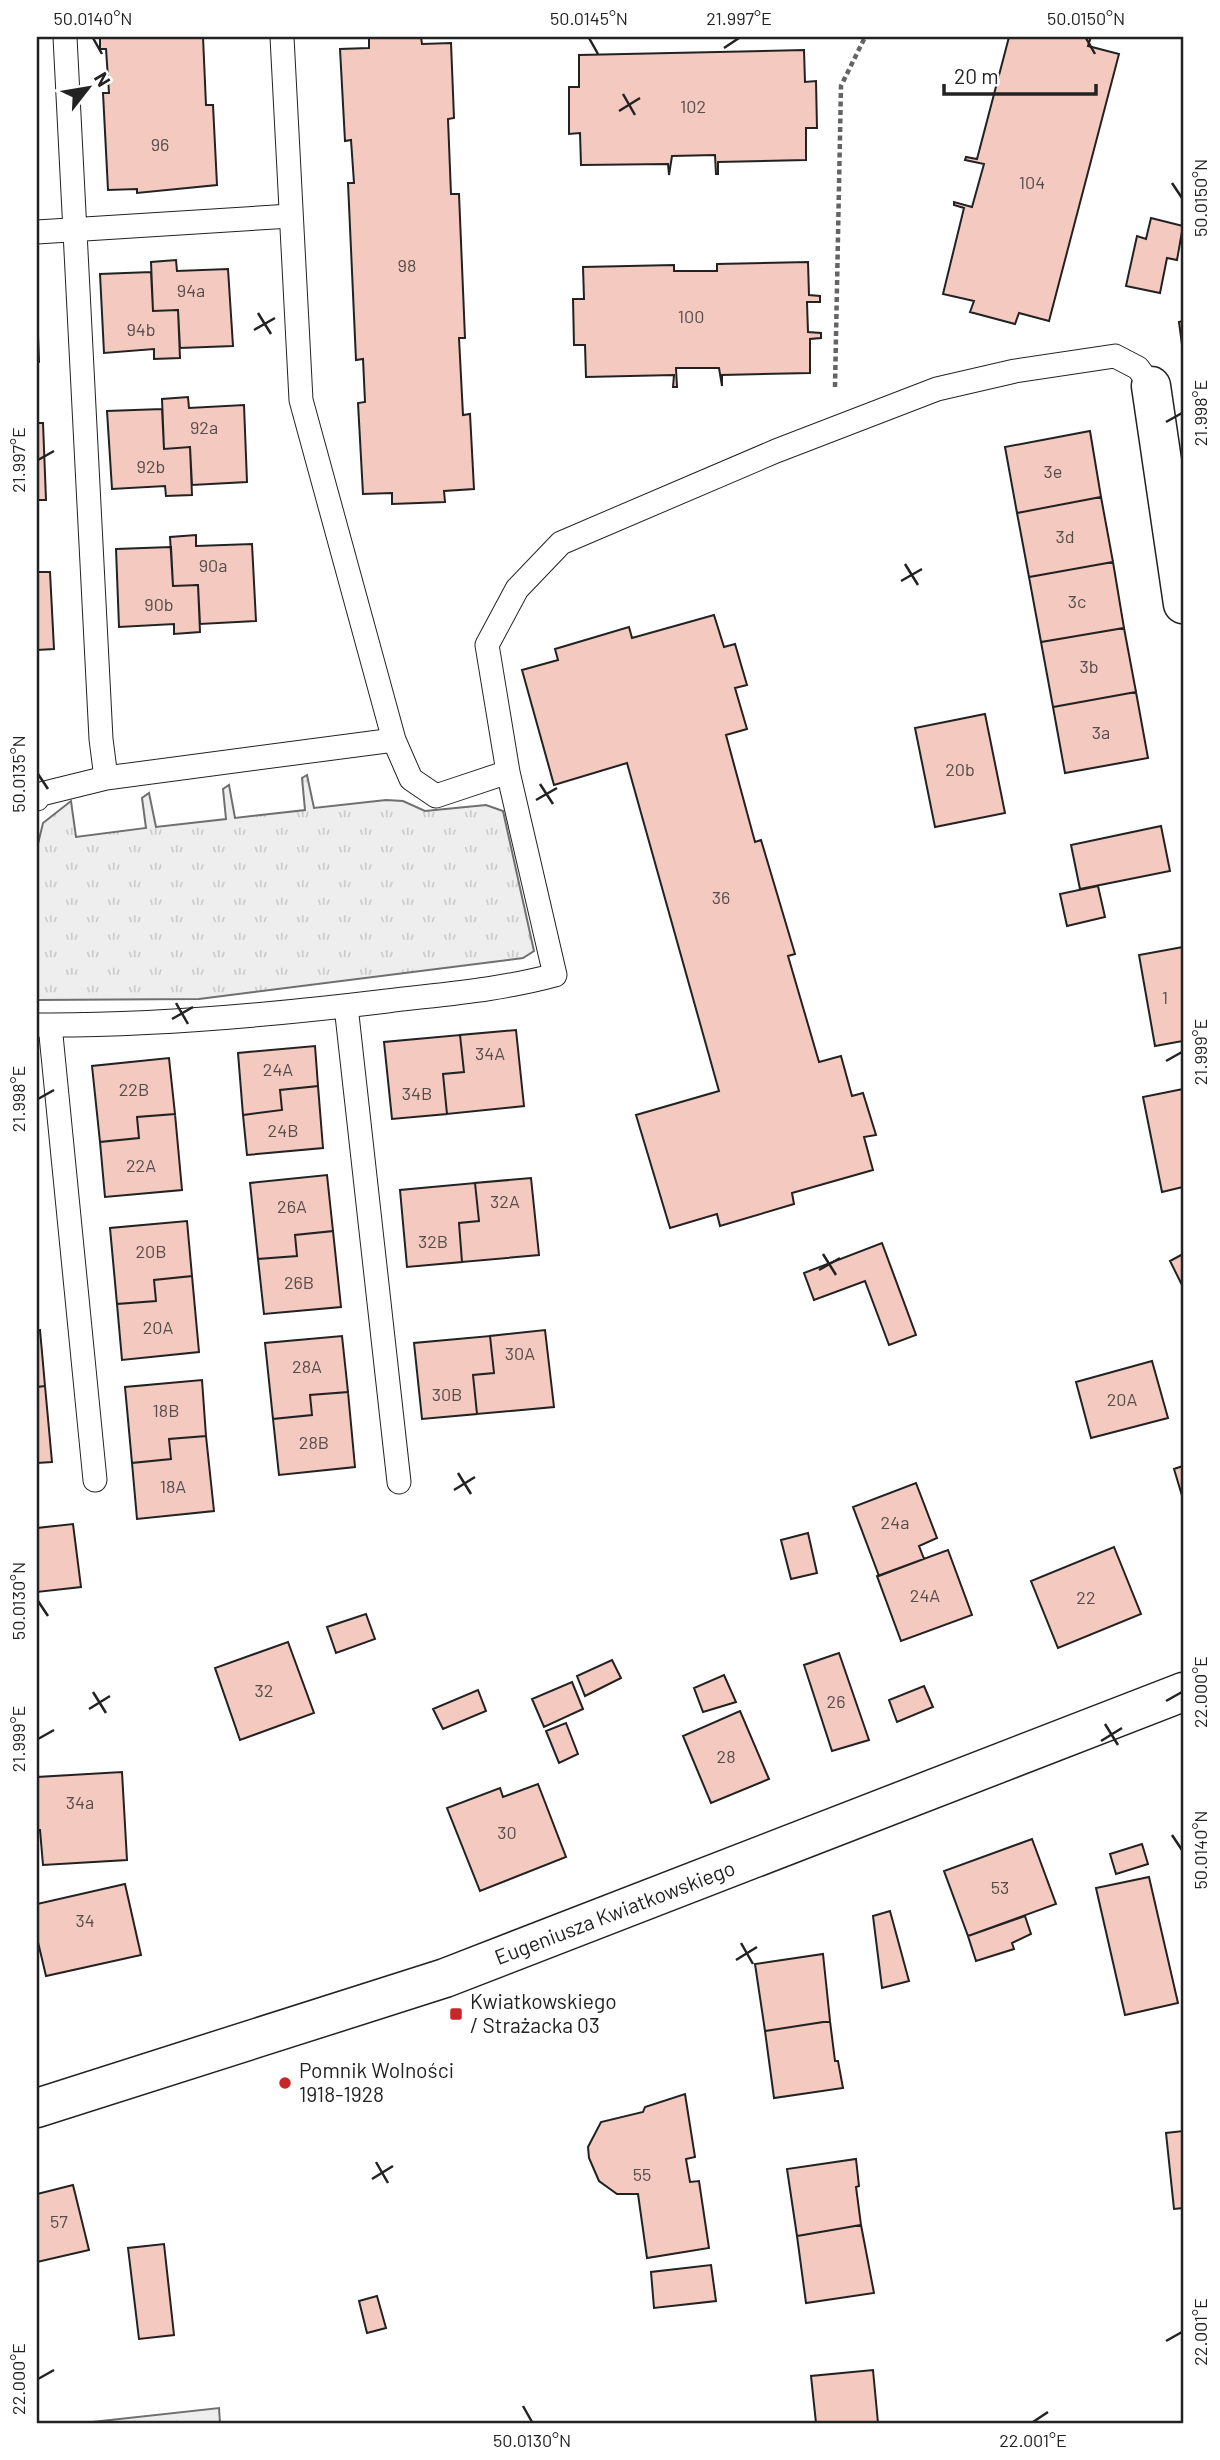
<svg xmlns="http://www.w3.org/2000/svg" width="1220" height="2460" viewBox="0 0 1220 2460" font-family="Barlow,sans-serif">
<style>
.grass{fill:url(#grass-tufts);stroke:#6f6f6f;stroke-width:2}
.building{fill:#f3c9c0;stroke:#222;stroke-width:2}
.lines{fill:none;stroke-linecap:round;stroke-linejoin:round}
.lane-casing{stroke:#222;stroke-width:25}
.street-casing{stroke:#222;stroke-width:41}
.secondary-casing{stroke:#222;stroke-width:41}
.path{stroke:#646464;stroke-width:4.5;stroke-dasharray:5 3.5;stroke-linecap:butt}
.lane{stroke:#fff;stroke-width:23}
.street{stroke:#fff;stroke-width:38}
.secondary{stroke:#fff;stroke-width:38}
.ticks{fill:none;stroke:#222;stroke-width:2.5}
.poi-dot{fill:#c62828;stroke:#fff;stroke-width:2.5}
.labels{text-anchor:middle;stroke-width:5;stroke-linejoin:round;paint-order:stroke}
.number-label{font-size:18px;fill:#564c4a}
.street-label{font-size:21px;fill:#222;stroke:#fff}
.poi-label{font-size:21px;fill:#222;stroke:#fff;text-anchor:start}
.neatline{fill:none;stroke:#222;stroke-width:2.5}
.ticks-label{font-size:18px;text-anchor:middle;fill:#222}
</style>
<defs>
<pattern id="grass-tufts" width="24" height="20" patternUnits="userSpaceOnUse" patternTransform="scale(1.75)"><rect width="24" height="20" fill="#eee"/><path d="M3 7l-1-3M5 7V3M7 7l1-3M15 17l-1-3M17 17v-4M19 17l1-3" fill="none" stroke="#ccc"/></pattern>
</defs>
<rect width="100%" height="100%" fill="#fff"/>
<path class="grass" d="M307,775L314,808L386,800L403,801L425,811L486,805L503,811L534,951L523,958L199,999L37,1000V848L43,823L71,801L76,837L146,828L142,798L149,793L156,827L226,819L223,789L229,785L235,818L305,810L302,778Z
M219,2408L220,2423H83Z"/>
<path class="building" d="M100,37H203L206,105H213L217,185L137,193V189L108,190L103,93H109L106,49H100Z
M369,37H421L422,44L451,43L454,118L448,119L451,194H459L465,338H459L463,415L470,414L474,489L444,491L445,502L392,504V493L363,494L358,403L365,402L363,359L356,360L348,183H354L351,140L345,141L340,49L369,48Z
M1009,37H1091L1088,46L1119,54L1049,321L1019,313L1015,324L970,312L974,301L943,294L964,208L954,205V202L972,207L984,164L965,160L966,157L977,159Z
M804,50L805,82L816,81L817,128H806V160L718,162V174H716L715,155L672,156L669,175L668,164L581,165L580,133L569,134V87H579V55Z
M1151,218L1183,226L1177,260L1167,258L1160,293L1126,286L1137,236L1146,239Z
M176,260L177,271L228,269L233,346L180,348L178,310L153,311L151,262Z
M808,262L809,295L820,296V302H807L808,332L821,333V338L810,339V373L722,375V386L719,368H676L677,387H673L674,375L586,377L585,345H574L573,299H584L583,267L674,265V271H717V264Z
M151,272L153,311L178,310L180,358L154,359V349L104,353L100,274Z
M37,309L39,362L37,363Z
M1183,321V352L1179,322Z
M188,397L189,408L244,405L247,482L192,485L190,447L164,449L162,399Z
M162,409L164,449L190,447L192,495L166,496L165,486L112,489L107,411Z
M37,423H43L46,500H37Z
M1090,431L1101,497L1017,513L1005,447Z
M1101,497L1113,562L1029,577L1017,513Z
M196,535V546L252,544L256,621L200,624L198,585L173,586L170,537Z
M171,547L173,586L198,585L200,632L174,634V624L119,627L116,549Z
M1113,562L1124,628L1041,642L1029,577Z
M37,572H50L54,649L37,650Z
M714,615L724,647L735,644L747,685L735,688L747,729L726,735L755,842L761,840L795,954L788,956L819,1062L841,1056L852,1096L863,1093L876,1135L864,1137L873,1170L792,1193L794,1204L720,1226L717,1214L670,1228L636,1115L719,1091L627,763L554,785L522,670L558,660L555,649L629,627L632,638Z
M1124,628L1136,692L1053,707L1041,642Z
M1136,692L1148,758L1065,773L1053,707Z
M985,714L1005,813L935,827L915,728Z
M1161,826L1170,871L1080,889L1071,845Z
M1098,886L1105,917L1067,926L1060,894Z
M1183,947V1041L1155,1046L1139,955Z
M516,1030L524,1106L447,1114L443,1074L464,1072L460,1035Z
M460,1035L464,1072L443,1074L447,1114L392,1119L384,1042Z
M315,1046L318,1086L280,1090L282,1110L243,1115L238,1053Z
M169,1058L175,1114L137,1117L139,1138L100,1142L92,1066Z
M318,1086L323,1148L247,1155L243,1115L282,1110L280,1090Z
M1183,1089V1187L1162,1192L1143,1097Z
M175,1114L182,1190L105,1197L100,1142L139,1138L137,1117Z
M327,1175L333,1231L295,1235L297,1256L258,1259L250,1183Z
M531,1178L539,1255L462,1262L459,1223L479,1221L475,1183Z
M475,1183L479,1221L459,1223L462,1262L407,1267L400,1190Z
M187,1221L192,1276L154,1280L156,1301L117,1304L110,1228Z
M333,1231L341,1307L264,1314L258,1259L297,1256L295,1235Z
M882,1243L916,1335L889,1345L865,1281L814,1300L804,1273Z
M1183,1254V1287L1170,1261Z
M192,1276L199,1352L122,1360L117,1304L156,1301L154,1280Z
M40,1330L45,1386L37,1387V1331Z
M545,1330L554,1407L477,1414L473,1375L494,1373L490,1336Z
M342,1336L348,1392L310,1395L312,1415L273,1419L265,1343Z
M490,1336L494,1373L473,1375L477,1414L422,1419L414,1343Z
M1152,1361L1168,1418L1091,1438L1076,1382Z
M202,1380L206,1436L169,1439L171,1459L132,1463L125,1387Z
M45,1386L52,1462L37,1463V1387Z
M348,1392L355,1467L279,1475L273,1419L312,1415L310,1395Z
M206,1436L214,1511L137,1519L132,1463L171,1459L169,1439Z
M1183,1466V1499L1174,1469Z
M916,1483L937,1538L919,1546L924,1559L879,1576L853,1507Z
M73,1524L81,1587L37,1592V1528Z
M808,1533L817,1573L791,1579L781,1540Z
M1114,1547L1141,1614L1058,1648L1031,1581Z
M948,1550L972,1615L901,1641L877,1576Z
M366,1614L375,1639L336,1653L327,1627Z
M288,1642L314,1713L240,1740L215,1668Z
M839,1653L869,1740L832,1751L804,1665Z
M612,1660L621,1678L585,1696L577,1676Z
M724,1675L736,1702L703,1712L694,1688Z
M572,1682L583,1709L544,1727L532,1699Z
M924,1686L933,1707L897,1722L889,1700Z
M478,1690L486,1711L443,1729L433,1709Z
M740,1711L769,1779L711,1803L683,1736Z
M566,1723L578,1754L559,1763L546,1731Z
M122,1772L127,1860L43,1865L40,1830H37V1777Z
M538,1784L566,1857L480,1891L447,1808L500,1788L503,1797Z
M1032,1839L1056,1904L968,1936L944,1871Z
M1142,1844L1148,1864L1116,1874L1110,1854Z
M1149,1877L1178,2003L1125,2015L1096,1888Z
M125,1884L141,1955L46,1976L37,1938V1904Z
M890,1911L909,1981L882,1988L873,1916Z
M1025,1916L1031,1934L1012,1943L1014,1949L976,1961L968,1936Z
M823,1954L830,2021L765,2031L755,1964Z
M830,2021L835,2061H838L843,2088L774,2098L765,2031Z
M685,2094L695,2157L686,2159L690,2182L699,2181L709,2248L647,2258L638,2194H617L599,2181L589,2158L588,2147L601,2122L643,2112L645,2107Z
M1183,2131V2208L1174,2209L1166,2133Z
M856,2159L859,2186L856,2187L861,2225L797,2236L787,2169Z
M73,2185L89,2250L37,2262V2194Z
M861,2225L874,2293L806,2303L797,2236Z
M164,2244L174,2335L139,2339L128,2248Z
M711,2265L716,2301L654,2308L651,2272Z
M377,2296L386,2328L367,2333L359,2301Z
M873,2370L878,2423H816L811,2376Z"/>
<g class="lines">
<defs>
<path id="lane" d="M37,232L291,216
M508,772L487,645L517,589L561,543L776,451L937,389L1015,371L1115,356L1138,368L1151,386
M106,778L394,740L301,400L282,37
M37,799L41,794L106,778L101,739L65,37
M346,1006L399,1482
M37,1025C153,1026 272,1015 387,1001C444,994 500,990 555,975L508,772L436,796L411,779L394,740
M50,1025L95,1480"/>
<path id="street" d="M1151,386L1183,604"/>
<path id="secondary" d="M37,2108L445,1978L1183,1692"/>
</defs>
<use href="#lane" class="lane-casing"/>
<use href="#street" class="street-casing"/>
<use href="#secondary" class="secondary-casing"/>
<path class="path" d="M835,387L841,86L865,37"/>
<use href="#lane" class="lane"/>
<use href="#street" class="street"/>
<use href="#secondary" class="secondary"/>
</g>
<path class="ticks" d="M93,38L102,54M589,38L598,54M1086,38L1095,54M724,48L739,38M623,94L635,115M619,111L640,98M1172,183L1182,198M258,313L271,334M254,330L275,318M1166,422L1182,413M38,460L54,451M905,564L918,585M901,581L922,569M38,774L48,789M540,784L553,804M536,800L557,788M176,1003L188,1024M172,1019L193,1007M1166,1061L1182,1052M38,1099L54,1090M823,1254L836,1275M819,1270L840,1258M458,1473L471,1494M454,1490L475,1477M38,1601L48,1616M93,1692L106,1713M1166,1701L1182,1692M89,1709L110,1696M1105,1724L1118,1745M38,1739L54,1730M1101,1741L1122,1728M1172,1835L1182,1850M741,1943L753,1964M736,1960L757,1947M376,2162L388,2183M372,2179L393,2166M1166,2341L1182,2332M38,2379L54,2370M523,2406L532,2422M1033,2422L1048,2412"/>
<g class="poi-dot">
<rect x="449" y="2007" width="14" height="14" rx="3.5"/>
<circle cx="285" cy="2083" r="7"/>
</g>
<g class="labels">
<g class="number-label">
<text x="693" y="113">102</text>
<text x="160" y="151">96</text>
<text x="1032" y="189">104</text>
<text x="407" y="272">98</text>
<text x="191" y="297">94a</text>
<text x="691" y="323">100</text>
<text x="141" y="336">94b</text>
<text x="204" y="434">92a</text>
<text x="151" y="473">92b</text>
<text x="1053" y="478">3e</text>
<text x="1065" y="543">3d</text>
<text x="213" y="572">90a</text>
<text x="1077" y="608">3c</text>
<text x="159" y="611">90b</text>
<text x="1089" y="673">3b</text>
<text x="1101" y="739">3a</text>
<text x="960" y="776">20b</text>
<text x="721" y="904">36</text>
<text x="1165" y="1004">1</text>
<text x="490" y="1060">34A</text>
<text x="278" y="1076">24A</text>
<text x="134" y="1096">22B</text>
<text x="417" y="1100">34B</text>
<text x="283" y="1137">24B</text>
<text x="141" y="1172">22A</text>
<text x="505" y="1208">32A</text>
<text x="292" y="1213">26A</text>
<text x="433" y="1248">32B</text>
<text x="151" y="1258">20B</text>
<text x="299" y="1289">26B</text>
<text x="158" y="1334">20A</text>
<text x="520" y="1360">30A</text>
<text x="307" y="1373">28A</text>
<text x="447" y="1401">30B</text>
<text x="1122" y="1406">20A</text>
<text x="166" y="1417">18B</text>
<text x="314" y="1449">28B</text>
<text x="173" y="1493">18A</text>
<text x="895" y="1529">24a</text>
<text x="925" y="1602">24A</text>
<text x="1086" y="1604">22</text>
<text x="264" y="1697">32</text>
<text x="836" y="1708">26</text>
<text x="726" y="1763">28</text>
<text x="80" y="1809">34a</text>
<text x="507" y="1839">30</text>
<text x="1000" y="1894">53</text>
<text x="85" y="1927">34</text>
<text x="642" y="2181">55</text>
<text x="59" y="2228">57</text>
</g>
<g class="street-label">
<text transform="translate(615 1913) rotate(-21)" y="7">Eugeniusza Kwiatkowskiego</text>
</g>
<g class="poi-label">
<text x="470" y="2009">Kwiatkowskiego<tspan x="470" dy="24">/ Strażacka 03</tspan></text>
<text x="299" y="2078">Pomnik Wolności<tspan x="299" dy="24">1918-1928</tspan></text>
</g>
</g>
<rect width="1220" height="2460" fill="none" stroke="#ffffff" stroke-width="77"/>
<g transform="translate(88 88) rotate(59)" stroke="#ffffff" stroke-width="5" paint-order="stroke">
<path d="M0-5L12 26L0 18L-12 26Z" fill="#222222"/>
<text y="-10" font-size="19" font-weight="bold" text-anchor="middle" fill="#222222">N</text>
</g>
<path d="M944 84v10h152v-10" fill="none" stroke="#222222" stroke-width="3.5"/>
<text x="954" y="84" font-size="21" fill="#222222" stroke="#ffffff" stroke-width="5" paint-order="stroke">20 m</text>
<rect x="38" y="38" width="1144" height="2384" class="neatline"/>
<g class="ticks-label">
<text x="93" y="25">50.0140°N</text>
<text x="589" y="25">50.0145°N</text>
<text x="739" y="25">21.997°E</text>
<text x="1086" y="25">50.0150°N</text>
<text transform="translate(1201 198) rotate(-90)" y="6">50.0150°N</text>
<text transform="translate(1201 413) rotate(-90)" y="6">21.998°E</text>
<text transform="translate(19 460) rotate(-90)" y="6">21.997°E</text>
<text transform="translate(19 774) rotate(-90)" y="6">50.0135°N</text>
<text transform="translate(1201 1052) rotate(-90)" y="6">21.999°E</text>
<text transform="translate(19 1099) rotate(-90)" y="6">21.998°E</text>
<text transform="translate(19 1601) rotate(-90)" y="6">50.0130°N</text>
<text transform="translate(1201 1692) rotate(-90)" y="6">22.000°E</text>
<text transform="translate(19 1739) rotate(-90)" y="6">21.999°E</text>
<text transform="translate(1201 1850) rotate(-90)" y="6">50.0140°N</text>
<text transform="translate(1201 2332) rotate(-90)" y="6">22.001°E</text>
<text transform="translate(19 2379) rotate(-90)" y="6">22.000°E</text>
<text x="532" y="2447">50.0130°N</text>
<text x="1033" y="2447">22.001°E</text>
</g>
</svg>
